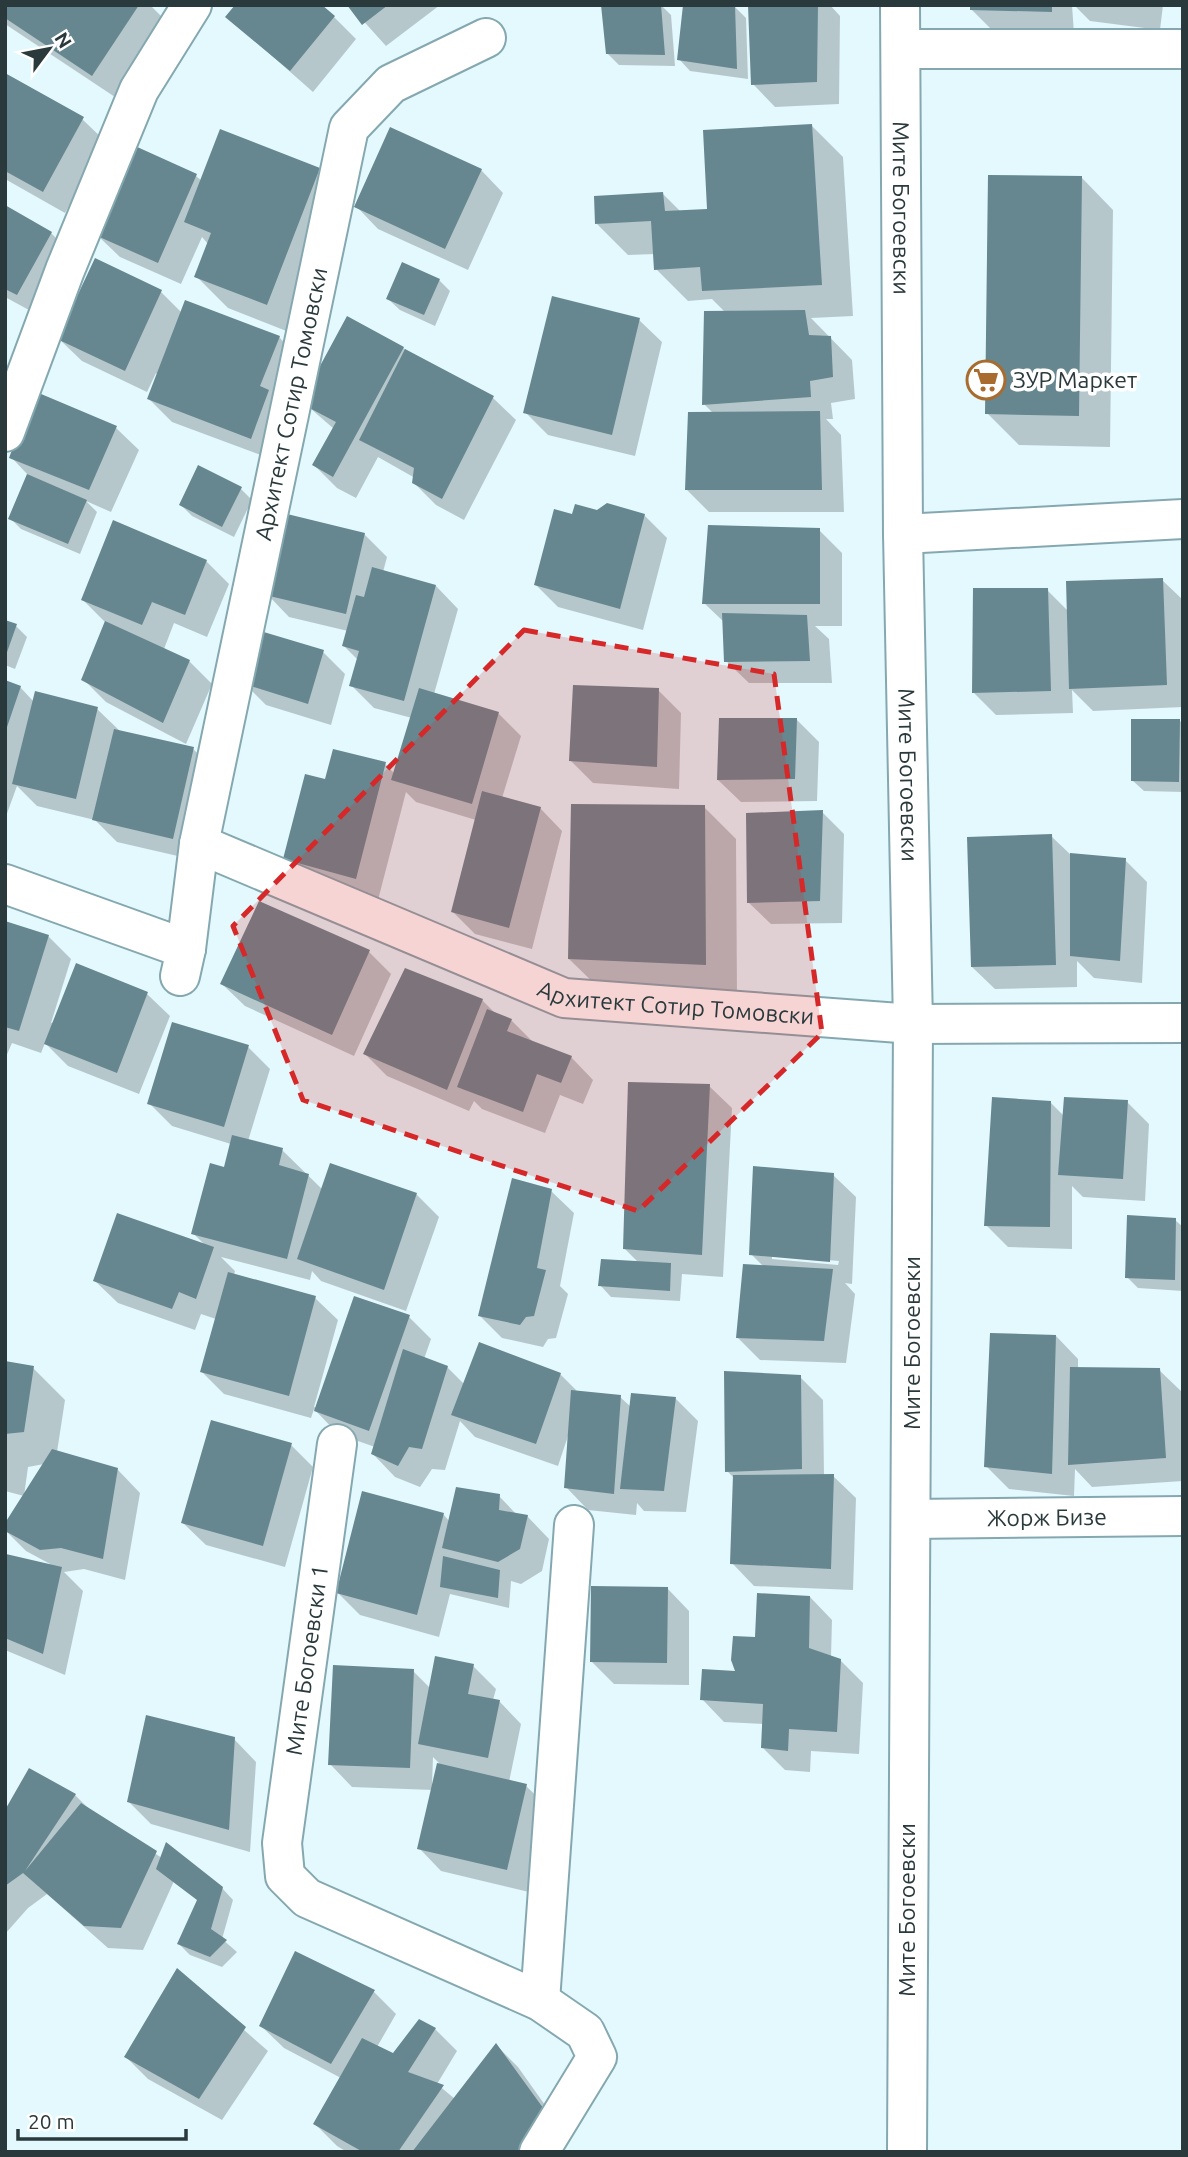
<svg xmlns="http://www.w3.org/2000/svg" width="1188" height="2157" viewBox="0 0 1188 2157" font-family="Ubuntu,sans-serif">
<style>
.shadow{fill:#0003;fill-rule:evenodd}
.building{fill:#66878f}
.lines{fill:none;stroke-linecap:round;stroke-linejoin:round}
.street-casing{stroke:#85a8b0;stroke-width:42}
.street{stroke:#fff;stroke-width:38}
.marked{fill:#d62828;fill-opacity:0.2;stroke:#d62828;stroke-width:5;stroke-dasharray:14 9;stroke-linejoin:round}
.labels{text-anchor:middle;stroke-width:7;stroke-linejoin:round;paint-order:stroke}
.street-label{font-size:23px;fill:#2a393c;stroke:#fff}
.poi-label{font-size:23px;fill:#2a393c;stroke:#fff;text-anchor:start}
</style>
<rect width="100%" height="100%" fill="#e3f9fe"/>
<path class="shadow" d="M5,5H150L166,21L115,97L5,24Z
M349,5H440L386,46Z
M602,5H661L671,15L675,66L619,65L607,53Z
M750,5H830L840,16L839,104L775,107L753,84Z
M971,5H1072L1074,34L994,32L971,9Z
M1074,5H1163L1160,30L1090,21Z
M735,7L746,18L748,79L690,71L679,59Z
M228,17H334L356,39L313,92Z
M5,75L82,119L105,141L65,213L5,179Z
M811,125L843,157L853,316L811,318L852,360L855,399L831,403L833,419H826L841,435L844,512H709L686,489L713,413L704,404L725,312L712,299L688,301L656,269L655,254L628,255L597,224L663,194L681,212L709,211Z
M136,149L196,176L202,181L319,169L350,201L299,336L228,308L196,276L208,244L202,237L181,284L120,257L97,235Z
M481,170L503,193L468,270L378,229L356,206Z
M1082,178L1113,210L1110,447L1019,445L987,413Z
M5,207L51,233L74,256L40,316L5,297Z
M439,280L450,291L435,326L400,310L388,299Z
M161,292L182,313L279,337L301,360L274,460L172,422L149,399L158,375L156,373L147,392L82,361L59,339Z
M639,320L662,342L635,456L548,435L525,412Z
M403,348L493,398L516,420L464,520L436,505L414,483L415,478L378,457L356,498L337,488L314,465L334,429L303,402Z
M35,394L116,428L139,450L111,512L86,501L97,512L80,554L21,529L10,518L28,475L11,457Z
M241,489L252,500L234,537L192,516L181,505Z
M598,512L644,515L667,538L643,630L558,607L536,585L574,516Z
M819,530L842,553V626H815L829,639L832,683H749L726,661L725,623L704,603Z
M364,534L387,557L383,572L436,586L458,609L434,694L499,714L521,736L502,798L540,808L562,831L532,949L475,934L453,912L476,820L416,802L406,792L378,900L307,881L285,859L385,764L395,774L412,718L374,708L351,685L358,660L344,646L348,631L289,617L267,594Z
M206,561L229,584L207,637L174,623L164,649L189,661L212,684L186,744L106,702L83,679L106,623L83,600Z
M1162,580L1183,600V707L1093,711L1072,690L1073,713L996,715L973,692L1047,590L1068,611Z
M5,622L16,626L27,637L15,669L5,665Z
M323,652L345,674L331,725L266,705L243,682Z
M5,682L20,687L34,702L97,709L121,732L193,749L216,771L195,860L117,842L95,820L37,806L17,786L5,819Z
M658,690L681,713L679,789L593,783L571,761Z
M796,719L819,742L817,801L741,802L718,780Z
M1180,721L1183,724V792L1144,791L1132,780Z
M704,807L736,839L737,996L601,990L569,959Z
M822,812L844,834L842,923L771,924L748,902Z
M1051,836L1071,855L1125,860L1147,882L1142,983L1094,978L1077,961V987L995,989L972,967Z
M5,923L48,936L71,959L51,1023L147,994L170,1016L139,1094L68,1066L45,1043L41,1053L12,1043L5,1059Z
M369,952L391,974L354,1056L245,1006L222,984Z
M482,1000L496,1014L511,1020L534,1043L571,1057L593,1080L583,1104L560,1095L545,1133L482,1109L474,1101L469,1111L387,1076L365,1054Z
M248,1047L270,1069L248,1141L282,1150L323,1190L416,1194L439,1217L406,1311L321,1281L312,1271L310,1280L221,1257L235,1271L234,1275L315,1298L338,1320L314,1407L317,1408L409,1317L431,1339L424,1359L447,1367L465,1385L560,1374L578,1392L620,1397L631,1407L676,1399L698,1421L686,1512L644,1511L637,1503L636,1515L588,1510L566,1487L568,1436L558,1466L475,1437L460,1421L445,1470L432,1469L420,1487L395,1477L373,1454L375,1447L338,1434L314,1409L311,1418L224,1394L202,1372L216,1319L201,1314L195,1330L118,1303L95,1281L206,1246L193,1233L225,1169L231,1144L172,1126L149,1103Z
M709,1086L732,1108L723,1277L682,1274L680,1301L611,1297L600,1285L639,1263L624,1248Z
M1050,1102L1064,1116L1127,1102L1149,1124L1145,1201L1083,1197L1072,1186V1249L1008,1247L986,1225Z
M833,1175L856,1197L852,1284L845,1283L855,1294L846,1363L760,1360L738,1338L764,1267L751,1254ZM772,1255L839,1261L838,1265L772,1259Z
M551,1191L574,1213L560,1286L568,1294L556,1338L548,1339L543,1347L502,1338L480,1316Z
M1175,1220L1183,1227V1291L1138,1288L1127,1277Z
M1056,1336L1078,1359V1369L1159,1370L1182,1392L1183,1481L1092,1487L1075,1469L1074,1496L1009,1489L986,1466Z
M5,1363L33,1368L65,1400L57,1452L118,1470L140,1493L125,1580L84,1569L64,1572L83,1591L65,1675L5,1650V1547L6,1556L52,1565L26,1551L5,1530L24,1496L5,1491ZM44,1464L24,1496L28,1467Z
M800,1377L823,1400L824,1476H833L856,1498L853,1590L754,1586L732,1563L735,1479L727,1471Z
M291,1445L313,1467L285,1567L206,1545L183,1523Z
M499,1496L517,1515L527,1516L549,1539L542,1571L521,1584L511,1581L509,1608L450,1594L439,1637L360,1615L338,1593L443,1514L450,1522Z
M667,1588L689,1611V1685L614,1684L592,1662Z
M810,1597L832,1620L831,1657L840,1660L863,1683L859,1754L811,1751L810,1772L785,1770L763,1748L764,1724L724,1722L702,1699L738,1673Z
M473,1666L496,1689L493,1700L499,1701L521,1724L509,1782L526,1786L549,1808L529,1892L441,1871L419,1848L433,1790L352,1787L330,1764L413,1671L430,1688ZM433,1757L439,1763L434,1785H432Z
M234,1739L256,1762L250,1852L151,1824L128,1801Z
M75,1795L92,1812L162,1858L222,1888L233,1900L222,1939L237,1952L222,1967L190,1955L179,1944L205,1904L174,1881L143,1950L108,1948L47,1894L28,1908L5,1934V1814Z
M296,1954L374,1992L396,2014L377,2047L393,2055L435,2029L457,2051L437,2084L455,2099L496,2045L518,2067L567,2136L557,2152H347L337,2146L315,2124L341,2078L284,2048L261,2026Z
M177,1971L268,2051L222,2120L148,2079L126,2057Z"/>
<path class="building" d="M5,5H139L92,76L5,18Z
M235,5H322L335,16L290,71L225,17Z
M347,5H388L362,25Z
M601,5H661L665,55L606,54Z
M683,5H735L737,69L677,60Z
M748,5H818L817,82L751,85Z
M970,5H1052V12L970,10Z
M5,73L84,117L43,192L5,171Z
M812,124L822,285L702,291L700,267L654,270L651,221L595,224L594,196L663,192L665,211L707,209L703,130Z
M390,127L482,169L445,249L354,207Z
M220,129L320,168L267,305L194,277L211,233L184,222Z
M135,146L197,174L158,263L95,235Z
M988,175L1082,176L1079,416L985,414Z
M5,205L52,232L17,295L5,289Z
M95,258L162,290L125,371L57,339Z
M402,262L440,279L424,315L386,299Z
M552,296L640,318L612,435L523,413Z
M185,300L280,336L260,386L269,390L251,439L147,399Z
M805,310L809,335L831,336L833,377L810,381L811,397L702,405L704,311Z
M347,316L404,347L333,477L312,465L336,422L300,403Z
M405,349L494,396L442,499L412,483L414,468L359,440Z
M34,391L117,426L89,490L9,458Z
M820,411L822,490H685L688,412Z
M198,465L242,487L222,527L179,505Z
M27,474L87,500L68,544L8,519Z
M607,503L645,514L620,609L534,585L554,509L572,514L575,504L597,510Z
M283,513L365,533L346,614L265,595Z
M113,520L207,560L185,615L152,602L142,625L81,600Z
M708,525L820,528V604H702Z
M372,567L436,585L404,701L349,686L359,651L342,646L356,595L364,597Z
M1163,578L1167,685L1069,689L1066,581Z
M973,588H1048L1051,691L972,693Z
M722,613L807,615L810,661L724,662Z
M5,620L17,624L6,655H5Z
M105,621L190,660L163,723L81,680Z
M257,630L324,650L308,704L241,683Z
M5,680L21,686L6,730H5Z
M573,685L659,688L657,767L569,761Z
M419,688L499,712L472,804L391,780Z
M35,691L98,707L76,799L12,784Z
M719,718H797L795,779L717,780Z
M1131,719H1180L1179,782L1131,781Z
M114,729L194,747L173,839L92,820Z
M333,749L386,762L356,879L283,859L305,774L325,779Z
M482,791L541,807L509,928L451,912Z
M571,804L705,805L706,965L568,959Z
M823,810L820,901L747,903L746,813Z
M1052,834L1056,965L971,967L967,837Z
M1070,853L1126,858L1120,961L1070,956Z
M259,901L370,950L332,1035L220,984Z
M5,921L49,935L19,1031L5,1027Z
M76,963L148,992L117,1073L44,1044Z
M405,968L483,999L447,1090L363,1054Z
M487,1009L512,1019L507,1031L572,1056L561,1083L537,1074L523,1112L457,1087Z
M172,1022L249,1045L224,1127L147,1104Z
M628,1082L710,1084L702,1255L623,1249Z
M992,1097L1051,1101L1050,1227L984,1226Z
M1064,1097L1128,1100L1123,1179L1058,1175Z
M232,1135L283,1148L279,1165L309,1174L287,1259L191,1234L210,1163L224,1167Z
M330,1163L417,1193L384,1290L297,1259Z
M753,1166L834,1173L830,1262L749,1255Z
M512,1178L552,1189L537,1268L546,1270L534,1316L526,1317L520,1325L478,1316Z
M117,1213L214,1247L196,1299L179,1292L172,1309L93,1281Z
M1127,1215L1176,1218L1175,1280L1125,1278Z
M601,1259L671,1263L670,1291L598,1286Z
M743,1264L833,1269L824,1341L736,1338Z
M228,1272L316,1296L289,1396L200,1372Z
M354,1296L410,1315L369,1431L314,1411Z
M990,1333L1056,1335L1052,1474L984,1467Z
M479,1342L561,1373L536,1444L451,1415Z
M403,1349L448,1366L422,1449L409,1447L398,1466L371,1454Z
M5,1361L34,1366L24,1432L5,1434Z
M1070,1367L1160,1368L1166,1458L1068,1465Z
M724,1371L801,1375L802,1469L725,1472Z
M571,1390L621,1395L614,1494L564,1488Z
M631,1393L676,1397L664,1491L620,1489Z
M211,1420L292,1443L263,1546L181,1523Z
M52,1449L118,1468L103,1559L61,1548L40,1550L5,1531V1523Z
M834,1474L831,1569L730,1564L733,1475Z
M456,1487L500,1494L499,1510L528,1515L520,1549L498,1562L442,1548Z
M362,1491L444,1513L417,1615L336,1593Z
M6,1554L62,1567L43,1654L5,1638Z
M443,1556L500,1570L498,1598L440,1587Z
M591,1586L668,1587L667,1663L590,1662Z
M757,1593L810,1596L809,1648L841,1659L837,1732L789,1729L788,1751L761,1748L763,1704L700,1700L702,1669L735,1671L731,1660L733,1636L755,1637Z
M435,1656L474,1664L468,1694L500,1700L488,1758L418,1744Z
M333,1665L414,1669L410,1768L328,1765Z
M146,1715L235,1737L229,1830L127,1802Z
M437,1763L527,1784L507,1870L417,1849Z
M29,1768L76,1794L25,1871L81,1803L157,1851L121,1928L84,1926L23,1873L5,1886V1810Z
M166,1842L223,1887L211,1929L227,1940L210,1957L177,1944L197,1900L156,1869Z
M295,1951L375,1990L331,2064L259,2026Z
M177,1968L246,2027L199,2099L124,2057Z
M419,2019L436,2028L408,2072L444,2085L398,2152H363L313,2124L362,2038L393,2053Z
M496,2043L546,2112L519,2152H412Z"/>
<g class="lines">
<defs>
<g id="street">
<path id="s1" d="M900,5L903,534L913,1024L907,2152"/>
<path d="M901,49H1183"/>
<path d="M5,432L65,270L139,90L192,5"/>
<path d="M903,534L1183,519"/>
<path id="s2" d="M199,844L564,998L913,1024L1183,1023"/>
<path d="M5,884L186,949"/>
<path id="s3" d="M180,976L186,949L199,844L349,128L391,84L486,38"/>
<path d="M337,1444L282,1843L285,1876L307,1898L540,2001L585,2032L597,2057L539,2152"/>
<path id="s4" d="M911,1519L1183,1516"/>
<path d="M540,2001L574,1525"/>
</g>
</defs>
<use href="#street" class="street-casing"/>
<use href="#street" class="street"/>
</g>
<path class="marked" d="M524,630L774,674L822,1033L638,1211L303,1100L233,926Z"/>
<defs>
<symbol id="supermarket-ring" viewBox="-11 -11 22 22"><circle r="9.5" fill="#fff" stroke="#a86c2e" stroke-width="1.5"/><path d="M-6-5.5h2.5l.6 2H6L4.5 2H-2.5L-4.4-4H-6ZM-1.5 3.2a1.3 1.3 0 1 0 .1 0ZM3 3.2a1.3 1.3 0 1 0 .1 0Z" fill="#a86c2e"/></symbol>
</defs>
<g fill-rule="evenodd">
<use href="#supermarket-ring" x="964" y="358" width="44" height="44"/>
</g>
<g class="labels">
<g class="street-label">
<text dy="8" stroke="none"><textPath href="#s1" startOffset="203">Мите Богоевски</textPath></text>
<text dy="8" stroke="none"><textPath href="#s3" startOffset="583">Архитект Сотир Томовски</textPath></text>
<text dy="8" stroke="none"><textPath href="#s1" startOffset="770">Мите Богоевски</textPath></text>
<text dy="8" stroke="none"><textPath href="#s2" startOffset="508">Архитект Сотир Томовски</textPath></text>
<text transform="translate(912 1343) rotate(-90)" y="8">Мите Богоевски</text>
<text dy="8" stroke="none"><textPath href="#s4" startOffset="136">Жорж Бизе</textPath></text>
<text transform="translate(307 1660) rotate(-82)" y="8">Мите Богоевски 1</text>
<text transform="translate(907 1910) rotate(-90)" y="8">Мите Богоевски</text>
</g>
<g class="poi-label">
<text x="1013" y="388">ЗУР Маркет</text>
</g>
</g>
<rect width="1188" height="2157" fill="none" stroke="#2a393c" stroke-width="14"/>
<g transform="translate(49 49) rotate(58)" stroke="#ffffff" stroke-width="5" paint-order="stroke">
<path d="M0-5L12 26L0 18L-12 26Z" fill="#2a393c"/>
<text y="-10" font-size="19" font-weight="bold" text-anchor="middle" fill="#2a393c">N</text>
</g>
<path d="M18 2129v10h168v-10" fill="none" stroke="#2a393c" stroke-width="3.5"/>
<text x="28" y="2129" font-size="21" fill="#2a393c" stroke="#ffffff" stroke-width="5" paint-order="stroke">20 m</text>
</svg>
